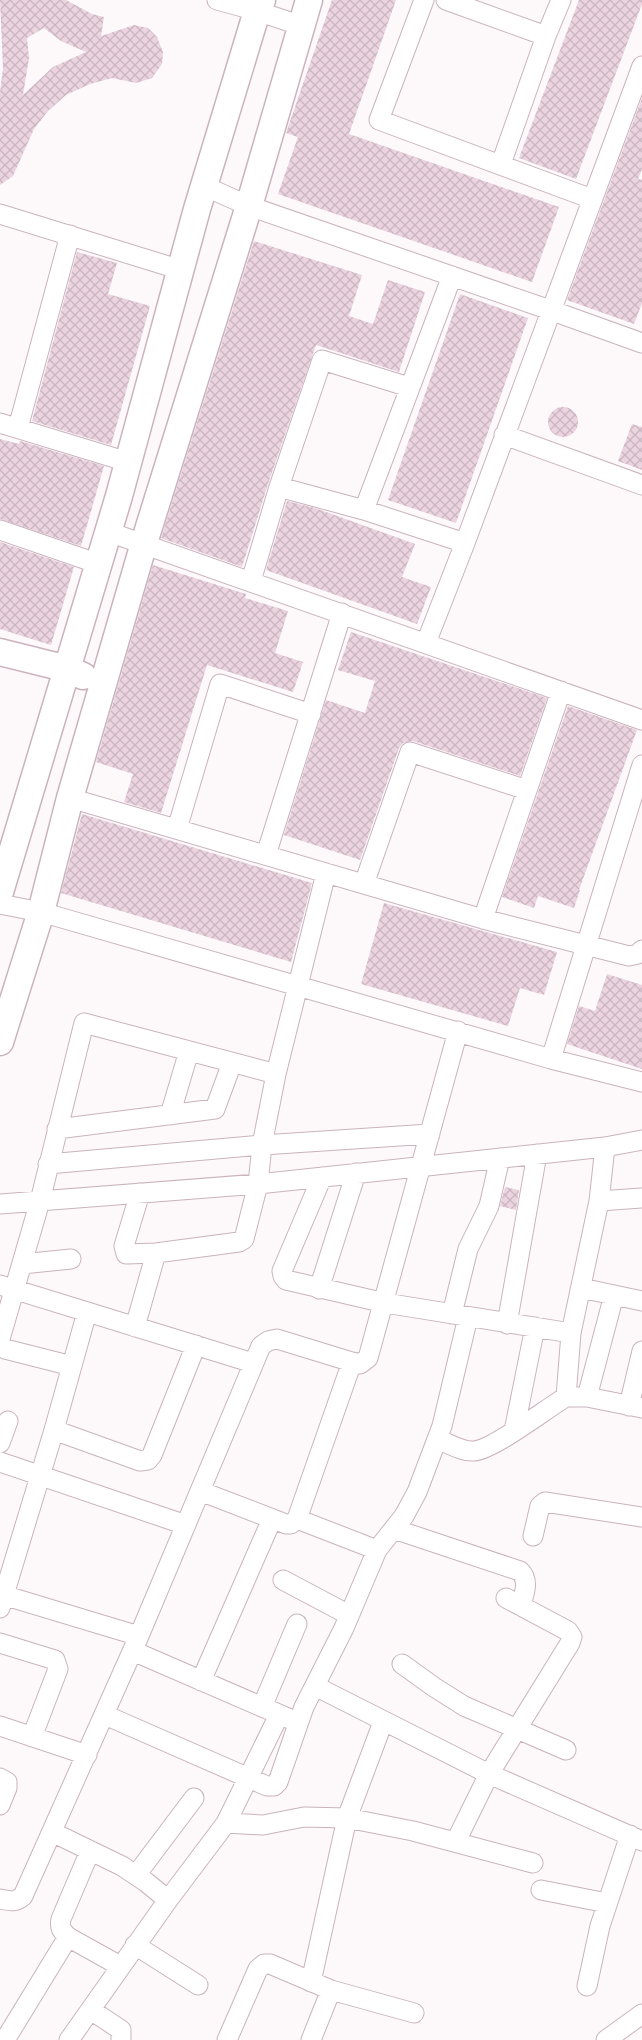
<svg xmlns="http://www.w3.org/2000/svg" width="642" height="2040" viewBox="0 0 642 2040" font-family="Mulish,sans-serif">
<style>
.building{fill:url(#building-cross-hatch);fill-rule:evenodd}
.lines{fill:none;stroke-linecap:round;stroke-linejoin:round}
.street-casing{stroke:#cab3be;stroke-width:21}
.secondary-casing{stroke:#cab3be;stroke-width:29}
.street{stroke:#fff;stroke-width:19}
.secondary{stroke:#fff;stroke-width:26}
</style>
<defs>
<pattern id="building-cross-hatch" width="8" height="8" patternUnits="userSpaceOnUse" patternTransform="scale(1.25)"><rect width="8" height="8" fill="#ebd4df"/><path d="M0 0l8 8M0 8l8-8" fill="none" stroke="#cab6c0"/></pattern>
</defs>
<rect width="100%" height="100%" fill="#fdf8fa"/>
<path class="building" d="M0,0H66L92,14L104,17L101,36L134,25L148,28L157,37L163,52L162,64L152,78L136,83L112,78L90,84L66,95L48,111L34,129L13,176L0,185V92L3,68ZM44,28L61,41L86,52L53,67L23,95L29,58L27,38Z
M332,0H396L349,134L559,207L532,282L278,194L298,137L286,133Z
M579,0H642V4L576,179L519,158Z
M642,98V169L638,179L642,180V303L634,324L567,300Z
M254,241L362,275L349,316L373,324L388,280L425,292L399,372L316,345L268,484L242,567L161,538Z
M77,252L117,263L108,294L150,306L111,445L32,421Z
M460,294L528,318L456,523L388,500Z
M548 422a15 15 0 1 1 30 0a15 15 0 1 1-30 0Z
M632,424L642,427V470L618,461Z
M0,439L19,444L20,441L104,466L81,546L0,519Z
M287,501L315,508L415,544L402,577L431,587L417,624L266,570Z
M0,542L74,567L51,645L0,629Z
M153,565L246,594L245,598L288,611L275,653L303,662L293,692L207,665L161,813L124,802L133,774L96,762Z
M351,632L547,698L520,776L413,741L403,743L399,748L360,860L284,835L326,700L365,713L375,681L338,670Z
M568,706L637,730L579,890H580L574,908L538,896L534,908L502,897Z
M82,814L312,883L291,962L61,893Z
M384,903L557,952L544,995L520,988L508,1026L361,984Z
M607,974L642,985V1069L567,1044L579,1006L595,1011Z
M505,1187L519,1190L516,1210L500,1206Z"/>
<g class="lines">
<defs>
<path id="street" d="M217,0L257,11L302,26
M424,0L379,120L592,199
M446,0L546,36L501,164
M546,36L561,0
M204,186L249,206L550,310L642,343
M0,214L181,270
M0,423L128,462
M18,428L70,235
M504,435L642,485
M279,487L364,510L465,543
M364,510L452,276
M0,530L99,564
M109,532L642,720
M251,581L279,487L322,360L409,387
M426,643L465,543L642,66
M70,798L483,919L629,956L638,954L642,950
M177,829L220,684L311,714
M266,855L342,613
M364,884L410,752L527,790
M0,904L41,912L551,1059L642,1082
M483,919L561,691
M551,1059L642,765
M276,1074L326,873
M170,1115L189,1051
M57,1129L215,1109L232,1063
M605,1147L599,1201L571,1333L566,1397H587L642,1408
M48,1164L262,1145L430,1134
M322,1177L282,1271L283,1276L286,1280L385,1303L571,1333
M599,1201L642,1198
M0,1204L258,1184L605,1147L642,1140
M22,1264L71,1259
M0,1285L253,1363
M581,1288L642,1301
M319,1289L356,1173
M452,1314L468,1249L489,1206L500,1158
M507,1324L537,1154
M135,1327L156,1253
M0,1339L40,1201L84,1023L276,1074L262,1145L258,1184L244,1239L239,1242L156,1253L126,1254L124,1246L140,1193
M0,1340L1,1346L5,1349L72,1366
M587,1397L614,1295
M629,1406L642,1351
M54,1430L140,1461L148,1460L152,1455L196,1345
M514,1431L535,1327
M437,1439C448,1443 462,1452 474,1451C493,1450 547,1408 566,1397
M0,1443L8,1421
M0,1462L186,1525
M200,1491L286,1524H291L297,1519L352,1362
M297,1519L377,1550
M394,1529L520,1571C530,1581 524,1593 521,1606
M533,1536L540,1506L545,1502L642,1517
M283,1580L349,1615
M0,1594L139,1636
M0,1608L54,1430L87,1312
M0,1643L55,1660L58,1669L32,1737
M133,1651L290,1719
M402,1664L434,1687L464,1706L566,1750
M201,1681L272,1519
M315,1686L489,1774L642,1841
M262,1707L297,1624
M105,1715L267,1786H274L278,1782L304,1707L344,1628L377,1550L404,1516L417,1492L442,1426L468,1317
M0,1726L87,1755
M0,1778L7,1782V1788L0,1805
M226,1823L263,1825L304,1817L347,1818L413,1831L533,1863
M52,1832L122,1866L146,1882L168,1900
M456,1841L489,1774L570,1643L572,1637L568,1631L506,1598
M90,1851L61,1919C59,1928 62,1931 68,1937L120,1966
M136,1875L194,1798
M541,1890L607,1903
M0,1899C10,1901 15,1903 23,1896L139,1636L261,1346L268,1341L277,1339L352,1362L360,1364L368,1358L458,1031
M135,1945L198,1985
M311,1982L347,1818L383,1722
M587,1986L600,1926L630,1835
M91,2010L121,2030V2040
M5,2040L68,1937
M69,2040L168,1900L226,1823L279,1715
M227,2040L258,1969L264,1964H270L331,1990L414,2013
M311,2040L331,1990
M606,2040L642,2014"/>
<path id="secondary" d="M0,652L68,669L83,676
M0,892L119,496L197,209L257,11L262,0
M0,1042L41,912L70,798L144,543L249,206L309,0"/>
</defs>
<use href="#street" class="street-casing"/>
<use href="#secondary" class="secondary-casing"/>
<use href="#street" class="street"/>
<use href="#secondary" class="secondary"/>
</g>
</svg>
